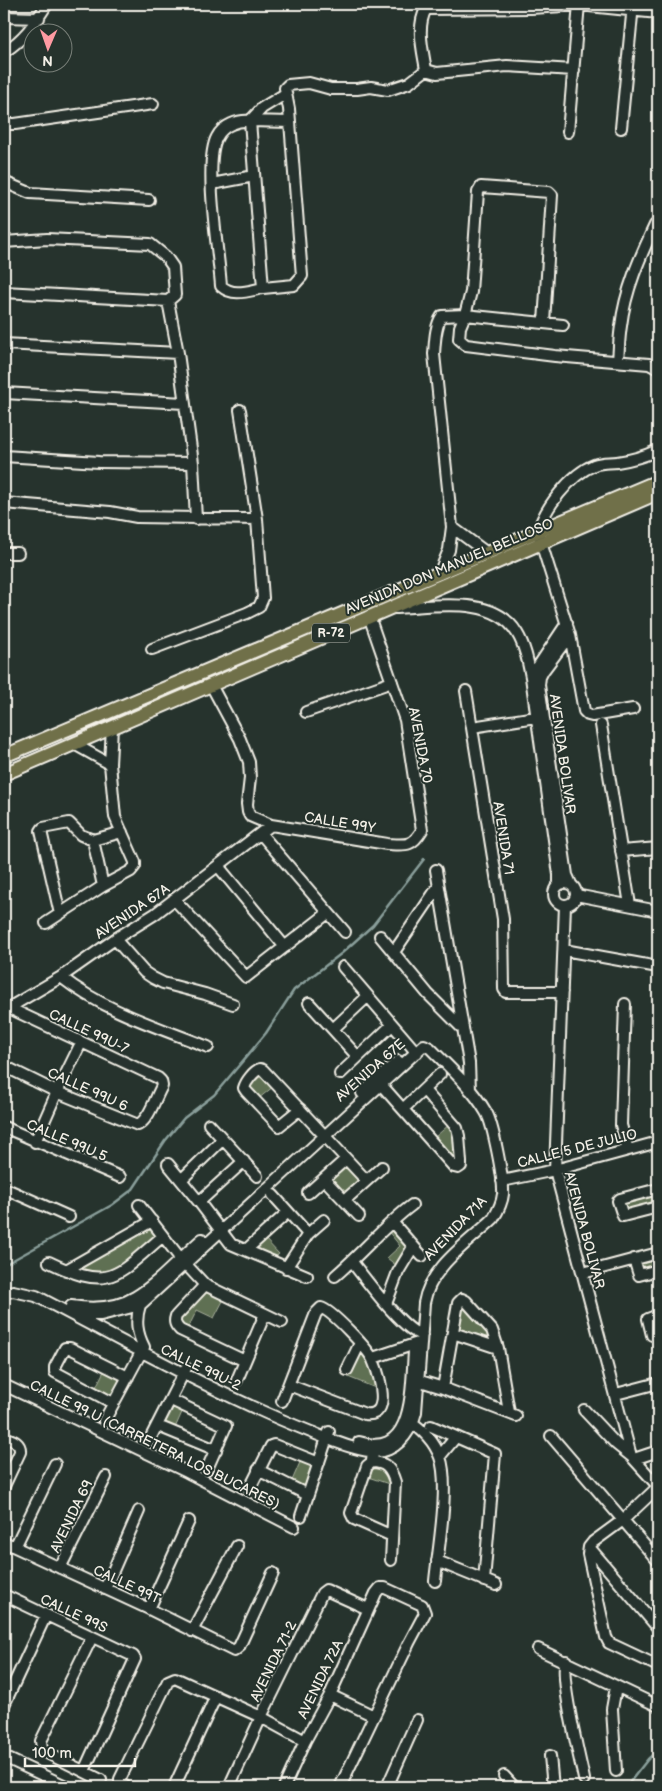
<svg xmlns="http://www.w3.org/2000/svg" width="662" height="1791" viewBox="0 0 662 1791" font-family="'Balsamiq Sans',sans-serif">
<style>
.green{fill:#5e7052;stroke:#a9b09d}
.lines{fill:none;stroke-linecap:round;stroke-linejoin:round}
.stream{stroke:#8a9f9b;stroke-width:2.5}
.minor-casing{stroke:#f4f1e8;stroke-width:14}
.major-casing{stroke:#f4f1e8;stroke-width:16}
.minor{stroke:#26332d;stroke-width:10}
.major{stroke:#70704a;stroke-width:12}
.labels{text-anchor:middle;stroke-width:4;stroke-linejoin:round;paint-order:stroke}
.shield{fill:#26332d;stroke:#b6b8b0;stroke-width:1}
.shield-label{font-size:12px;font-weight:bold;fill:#f4f1e8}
.street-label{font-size:14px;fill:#f4f1e8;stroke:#26332d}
</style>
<rect width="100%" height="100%" fill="#26332d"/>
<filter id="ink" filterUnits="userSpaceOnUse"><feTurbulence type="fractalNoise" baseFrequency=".02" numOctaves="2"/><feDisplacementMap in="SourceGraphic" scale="10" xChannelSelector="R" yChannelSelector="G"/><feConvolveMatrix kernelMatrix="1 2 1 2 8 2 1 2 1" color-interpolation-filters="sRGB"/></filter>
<g filter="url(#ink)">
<path class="green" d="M259,1072L274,1086L258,1099L246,1088Z
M450,1124L457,1134V1157L454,1159L435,1137Z
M346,1164L361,1181L345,1196L330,1179Z
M658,1192V1205L626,1213L623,1201Z
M151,1227L158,1236C138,1253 106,1290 79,1267Z
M392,1228L408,1247L397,1266L387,1258L400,1246L388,1231Z
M264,1238L279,1254L273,1259L251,1249Z
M658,1256V1267L641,1271L638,1261Z
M206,1291L224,1299L214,1318L197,1310L188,1328L182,1325L177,1317Z
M463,1302L489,1331L492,1343L457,1333Z
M361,1347L369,1355L378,1389L348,1377Z
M105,1369L124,1379L114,1397L96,1387Z
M173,1405L183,1410L175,1428L164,1424Z
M301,1460L314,1465L306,1489L291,1483Z
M377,1464C386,1468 391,1476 392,1485L368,1477L372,1469Z"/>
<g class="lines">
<path class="stream" d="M4,1265L112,1205L133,1189L165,1141L184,1118L214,1095L247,1056L266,1033L294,990L342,953L373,925L424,859
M626,1787L648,1759L658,1750"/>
<defs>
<path id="minor" d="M4,17L39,18
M4,52C24,39 34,25 47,4
M426,70C423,51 416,27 426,9L531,8L579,5L658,13
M426,70L437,73L507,66L574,70
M285,94L262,108L250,121L263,288C248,291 233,297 221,286C219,254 203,162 217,137C223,125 238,120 250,121L290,122
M4,124H15L153,104
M621,128L633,5
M568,132L579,4
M4,182L30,193L149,200
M212,184L254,176
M4,242L47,239L150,244L166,257L173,267L175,295L168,301
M263,288L294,285L302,276L289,109L285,88L288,85L309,83L331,89H357L371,87L388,90L409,83L426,70
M4,292L168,301L178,353L193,463L196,519
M563,325L465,315L460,327L459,339L466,345L555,356L649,364L658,369
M4,344L178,353
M618,361C619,350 619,338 621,326C625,291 640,257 655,225L658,223
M4,393L184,403
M4,456L99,462L193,463
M4,503L110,512L137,517L257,519
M452,527L487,553
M4,553H18
M439,574L449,550L452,527L434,354C435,342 435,326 442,316L465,315L471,292L478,192L481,187L549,192L552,195L544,323
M394,608C432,607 494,594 517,633C525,646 528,662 531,677L559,875V885
M570,635L543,671L540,677L539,685L567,875L571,884
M152,649L247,613L259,607L263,598L257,519L240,410
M531,677L567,623
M211,685L240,739L249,762L250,778L247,804L248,812L250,816L271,825L387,844C406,845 412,847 422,830L405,720L369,616
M466,691L503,919L504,989L506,992H562
M633,709L592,716L588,715L584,711L570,635L538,533C543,509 571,474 594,465C602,462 609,463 617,462C632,460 645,456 658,450
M306,712L392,682
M601,725L630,905
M472,727L536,717
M74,744L110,764
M261,834L345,932
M93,840L103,886
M621,851L658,848
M218,866L285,947
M436,870L469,1063L470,1090
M554 894a11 11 0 1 1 22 0a11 11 0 1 1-22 0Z
M576,895L658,911
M174,899L246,977L328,913
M565,905L555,1170L631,1456L658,1486
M60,914L41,831L43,828L69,823L81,835L93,840L122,832
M46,923L103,886L131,871L135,866V862L115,817L110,764L112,727
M380,936L428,994L463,1029
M115,939L144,972L153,978L163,983L205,994L233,1004
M564,950L658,967
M394,952L438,887
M343,967L417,1053
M61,977C104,1011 158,1027 208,1047
M309,1003L358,1057
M625,1004L621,1125L628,1150
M5,1010L61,977L115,939L155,914L271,825
M333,1029L367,997
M4,1066L57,1092L138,1125C150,1118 155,1098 162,1086L161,1081L158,1078L9,1008
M340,1074L392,1025
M377,1080L454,1167L458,1168L461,1166V1162L459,1136L457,1128L424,1090
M362,1093L398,1061
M300,1109L279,1126L246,1091L244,1088C246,1081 254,1071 260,1069L263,1070L366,1180
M403,1109L440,1074
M209,1124L257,1176
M4,1127L120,1177
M35,1142L57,1092L81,1043
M168,1164L199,1202L231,1244L307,1276
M324,1179L359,1216
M181,1180L223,1139
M502,1181L555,1170L658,1142
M4,1188L69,1217
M658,1189L620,1199L618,1201L623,1216L658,1207
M308,1193L346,1159
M273,1195L308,1234
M345,1200L382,1167
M199,1202L244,1161
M139,1205L180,1258L205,1285L282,1322
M392,1222L422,1256
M246,1250L288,1212
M634,1259L639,1275L658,1270
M49,1262C111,1292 116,1276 163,1236
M352,1262C365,1278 403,1331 422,1335
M286,1268L308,1234L324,1220
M66,1270L152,1221
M583,1273L658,1253
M335,1276C362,1253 384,1226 412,1205
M205,1285L176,1316C174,1322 175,1325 180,1330L245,1361
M4,1293L13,1291L36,1296C127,1343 215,1394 311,1432C329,1439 364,1455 383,1451C401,1447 412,1428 416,1412L424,1303C430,1267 468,1243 493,1219C498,1211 502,1204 503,1194C504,1181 493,1123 486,1112C472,1088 450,1068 430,1048L424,1045
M386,1304L398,1272L413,1247
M71,1306C92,1309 116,1309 135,1297C160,1282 180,1258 202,1239
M75,1315H101L140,1305L424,1045
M658,1315L648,1319L652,1335L658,1334
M453,1333L498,1348
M373,1358L421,1342
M347,1370L360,1343
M414,1379L443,1388L516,1416
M237,1380L265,1314
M4,1385L187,1472L294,1527
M443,1388L458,1303L462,1299L466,1301L492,1330L498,1348L509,1412
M616,1394L658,1383
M171,1400L226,1426L207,1469
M282,1401L316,1313L321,1308C331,1310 369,1350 373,1360C379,1374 393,1418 365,1414L289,1385
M113,1403L55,1372V1367L65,1348H70L128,1377
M584,1410L616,1444L631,1456
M408,1420C422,1429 434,1441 440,1457C450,1484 438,1550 435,1581
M104,1421L144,1347C137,1333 135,1321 140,1305
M158,1426L216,1450
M431,1426L495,1454L484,1581
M551,1436L658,1561
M4,1437C12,1440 21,1442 20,1452L4,1486
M149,1441L186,1368
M359,1442C415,1460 411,1386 414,1352
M373,1446L372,1462C386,1462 391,1469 395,1482L391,1560
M440,1456L455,1438
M634,1459L658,1451
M372,1462L367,1466L351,1513L354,1519L392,1536
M258,1470L308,1495
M658,1487L623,1520L593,1542L589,1547L588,1554L606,1637L609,1643L658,1666
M250,1488L271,1446L274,1445L319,1463
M301,1516L329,1432
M4,1542L149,1609L234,1651L239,1647L273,1573
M15,1547L55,1464
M589,1547L658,1628
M437,1561L496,1585
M60,1568L106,1477
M105,1589L139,1511
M4,1595L133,1656L135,1659L84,1771
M149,1609L189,1521
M192,1631L237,1546
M92,1637L41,1741L42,1748L45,1752L101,1780
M538,1649L658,1706
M566,1661C559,1676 580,1759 584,1779
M330,1695L374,1716
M4,1705L46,1615
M550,1756L553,1787
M4,1757L68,1787
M616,1771L612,1709L616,1687
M504,1776L514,1787
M126,1787L120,1783V1779L168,1681L175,1678L261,1717L305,1741
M174,1787L216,1696
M229,1787L261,1717L322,1593L326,1590L368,1609
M284,1787L305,1741L330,1695L376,1593L380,1588H385L422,1605L425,1613L409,1643L340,1787
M387,1787L417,1720"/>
<path id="major" d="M4,756L658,481
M4,774L658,493"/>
</defs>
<use href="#minor" class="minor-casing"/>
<use href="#major" class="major-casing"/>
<use href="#minor" class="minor"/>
<use href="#major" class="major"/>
</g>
</g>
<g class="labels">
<rect class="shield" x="312" y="623.5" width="38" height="19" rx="4"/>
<g class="shield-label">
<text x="331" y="637">R-72</text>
</g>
<g class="street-label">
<text transform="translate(449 566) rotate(-23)" y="5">AVENIDA DON MANUEL BELLOSO</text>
<text transform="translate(421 745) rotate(79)" y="5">AVENIDA 70</text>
<text transform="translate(563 754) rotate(82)" y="5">AVENIDA BOLIVAR</text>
<text transform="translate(340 822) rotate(9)" y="5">CALLE 99Y</text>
<text transform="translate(504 838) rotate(81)" y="5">AVENIDA 71</text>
<text transform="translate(132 911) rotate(-34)" y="5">AVENIDA 67A</text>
<text transform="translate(89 1031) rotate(25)" y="5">CALLE 99U-7</text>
<text transform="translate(370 1070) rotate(-41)" y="5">AVENIDA 67E</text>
<text transform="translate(88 1089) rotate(24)" y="5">CALLE 99U 6</text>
<text transform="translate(67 1140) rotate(23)" y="5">CALLE 99U 5</text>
<text transform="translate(577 1148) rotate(-14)" y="5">CALLE 5 DE JULIO</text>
<text transform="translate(455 1228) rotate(-46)" y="5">AVENIDA 71A</text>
<text transform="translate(585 1230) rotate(75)" y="5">AVENIDA BOLIVAR</text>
<text transform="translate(201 1367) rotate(26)" y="5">CALLE 99U-2</text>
<text transform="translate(155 1444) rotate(26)" y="5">CALLE 99 U (CARRETERA LOS BUCARES)</text>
<text transform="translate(71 1516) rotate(-64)" y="5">AVENIDA 69</text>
<text transform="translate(127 1584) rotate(25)" y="5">CALLE 99T</text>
<text transform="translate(74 1613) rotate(25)" y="5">CALLE 99S</text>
<text transform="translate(273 1661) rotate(-64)" y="5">AVENIDA 71-2</text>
<text transform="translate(320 1679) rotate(-64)" y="5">AVENIDA 72A</text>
</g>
</g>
<rect width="662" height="1791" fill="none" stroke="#26332d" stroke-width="20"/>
<rect x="10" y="10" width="642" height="1771" fill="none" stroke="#f4f1e8" stroke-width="2" filter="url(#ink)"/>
<g transform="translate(48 48) rotate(182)"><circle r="24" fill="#26332d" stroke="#787f78"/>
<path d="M0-4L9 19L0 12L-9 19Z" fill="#ff9aa2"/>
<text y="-8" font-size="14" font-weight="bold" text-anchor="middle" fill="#f4f1e8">N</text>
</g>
<path d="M25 1758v8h110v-8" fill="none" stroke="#f4f1e8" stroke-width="2.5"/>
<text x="32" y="1758" font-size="15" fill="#f4f1e8" stroke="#26332d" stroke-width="4" paint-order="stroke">100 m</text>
</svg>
